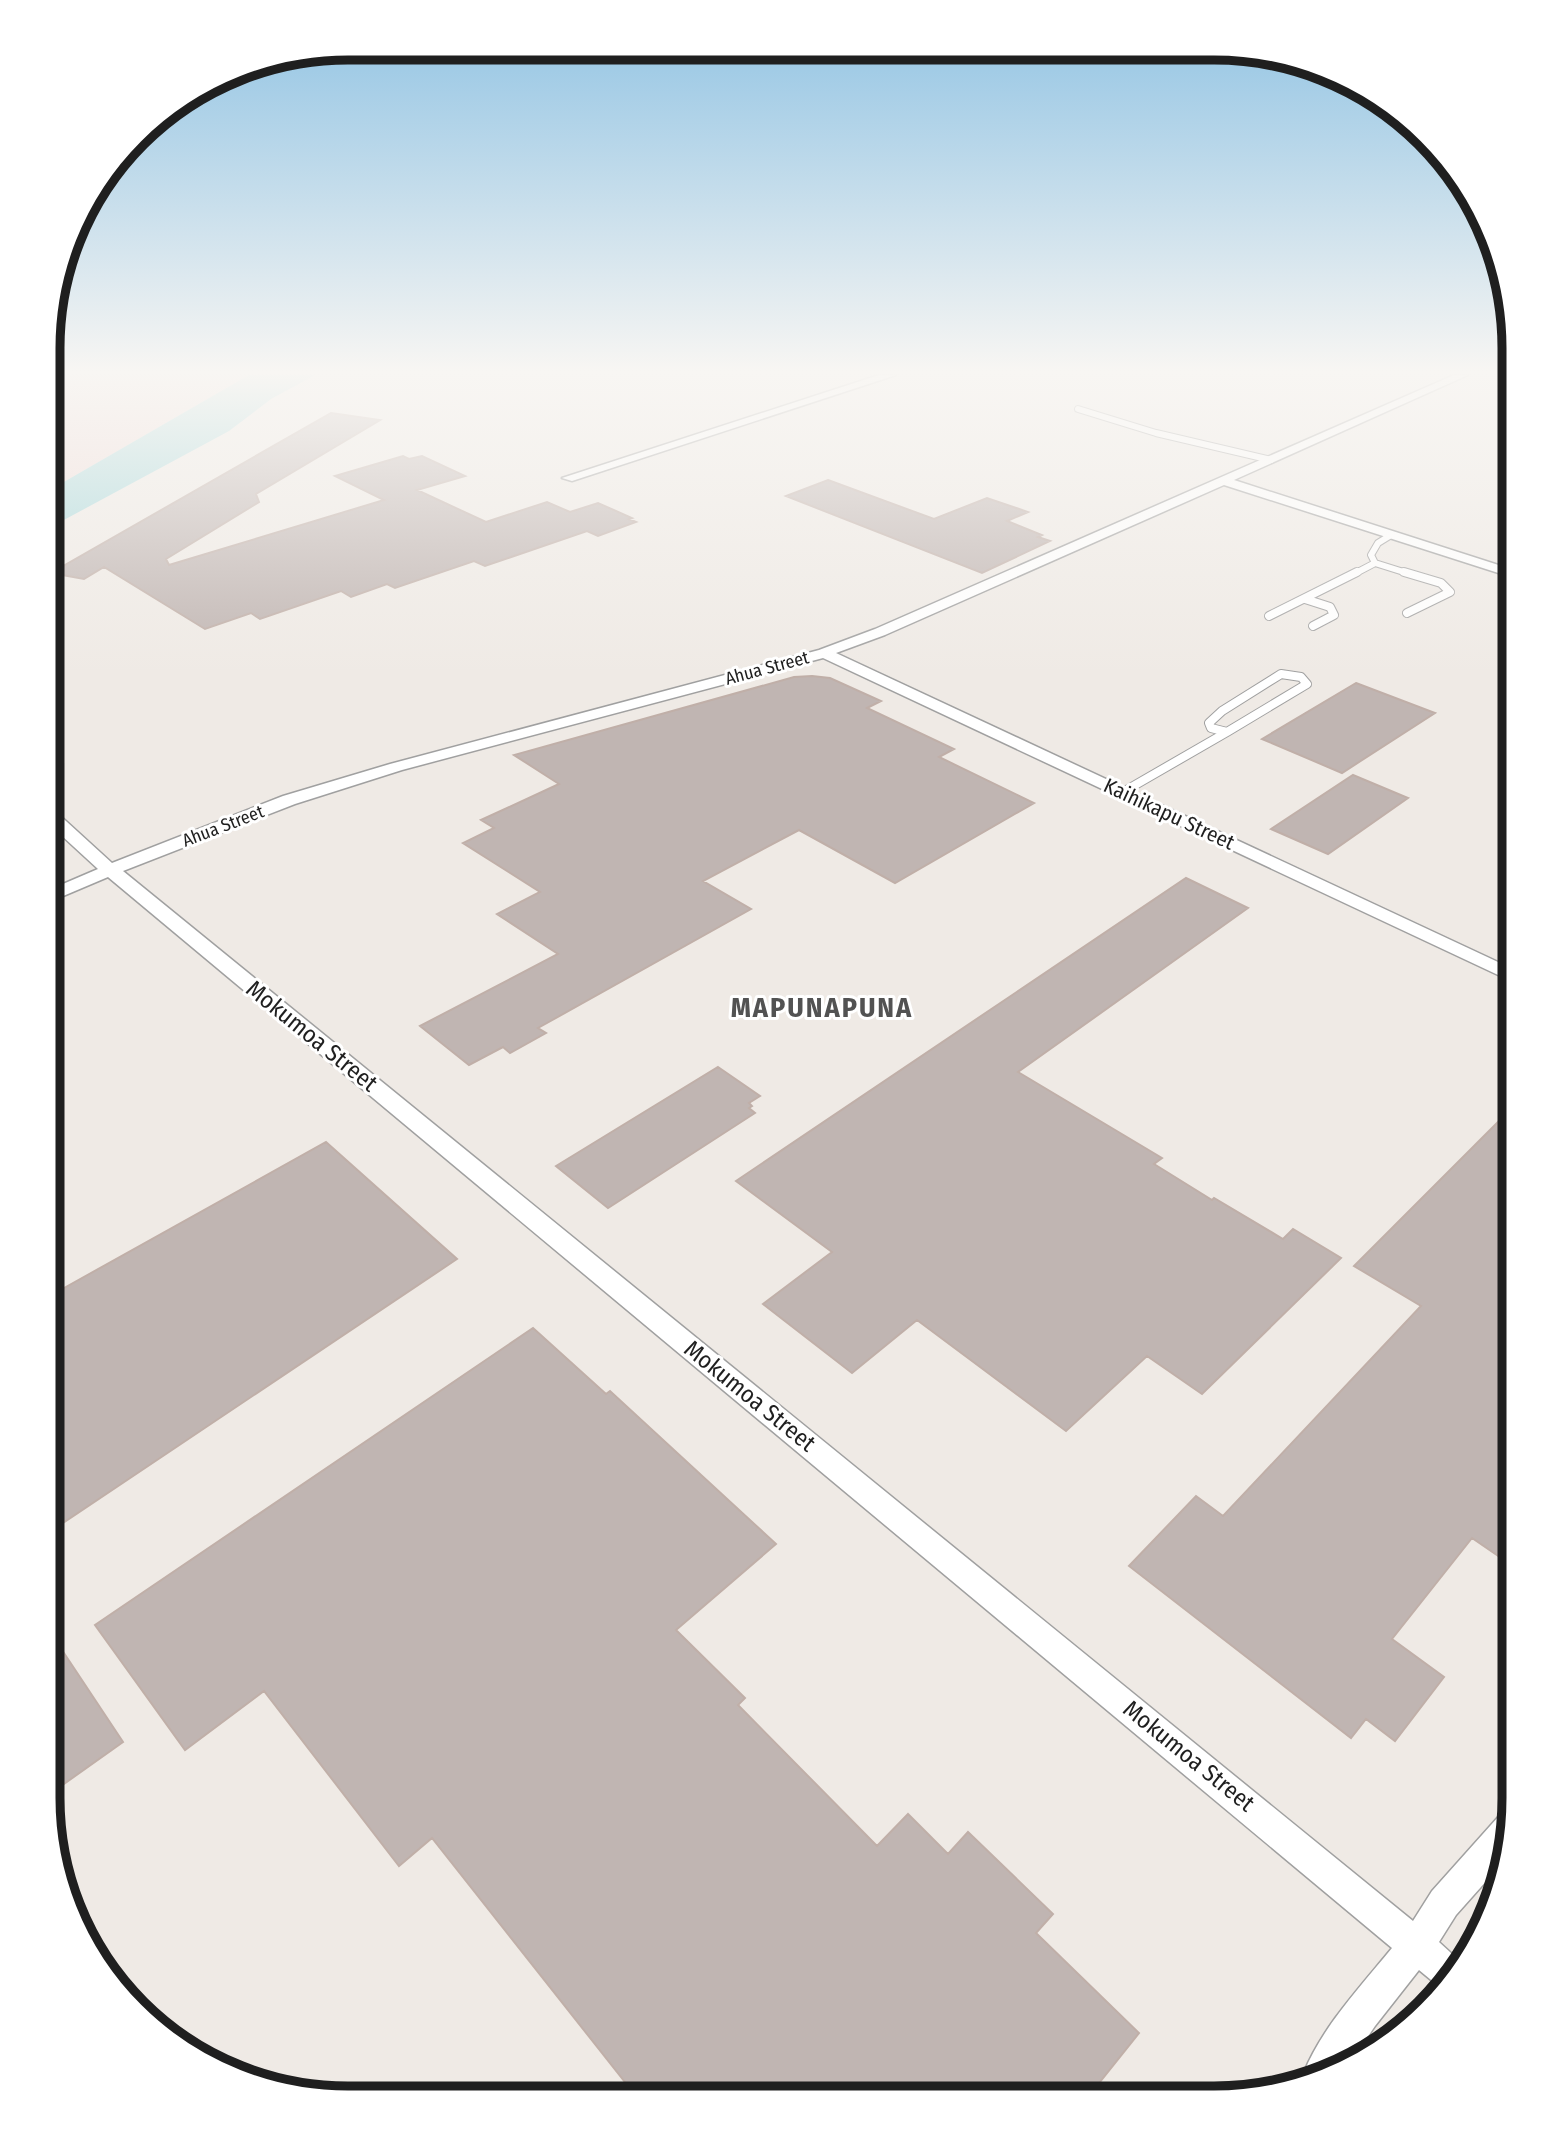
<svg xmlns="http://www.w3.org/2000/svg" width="1561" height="2145" viewBox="0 0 1561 2145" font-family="'Fira Sans Condensed',sans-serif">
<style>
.military{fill:#f0dcd9}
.water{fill:#a7d8db}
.building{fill:#c0b5b2;stroke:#c0afa8;stroke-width:2}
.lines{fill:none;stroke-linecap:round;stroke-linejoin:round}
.service-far2-casing{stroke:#a0a0a0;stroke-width:8}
.service-far1-casing{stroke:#a0a0a0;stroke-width:10}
.service-casing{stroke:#a0a0a0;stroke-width:12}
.minor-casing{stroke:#a0a0a0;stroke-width:3}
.service-far2{stroke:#fff;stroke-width:6}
.service-far1{stroke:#fff;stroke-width:8}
.service{stroke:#fff;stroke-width:10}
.minor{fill:#fff;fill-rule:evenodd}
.labels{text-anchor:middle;stroke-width:6;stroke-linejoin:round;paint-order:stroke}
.far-street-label{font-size:18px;fill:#1f1f1f;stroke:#fff}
.street-label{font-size:21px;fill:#1f1f1f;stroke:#fff}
.near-street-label{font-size:24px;fill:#1f1f1f;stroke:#fff}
.district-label{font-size:28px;font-weight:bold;letter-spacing:2px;fill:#525252;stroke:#fff}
.rim{fill:none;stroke:#1f1f1f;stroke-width:9}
</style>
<rect width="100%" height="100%" fill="#efeae5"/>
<path class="military" d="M50,375H249L50,490Z"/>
<path class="water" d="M249,375H315L271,399L229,431L49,528L50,490Z"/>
<path class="building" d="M331,413L380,420L256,494L259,502L166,559L169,565L384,500L335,476L403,456L409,459L422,456L465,476L417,490L486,522L547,502L570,512L598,503L632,518L629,519L636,522L598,536L587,531L485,566L474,561L395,588L387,584L351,597L341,591L260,619L251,613L205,629L104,567L84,579L51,573Z
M828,480L934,519L987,498L1028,512L1007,521L1042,535L1038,537L1050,541L982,573L786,496Z
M812,676L830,678L881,701L867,708L954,749L939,757L1034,803L895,883L799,830L703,881L751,909L538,1028L546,1033L510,1053L503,1047L469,1065L420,1026L558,954L497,914L540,892L463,843L494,828L481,820L559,784L514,755L794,677Z
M1356,683L1435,713L1342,773L1262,739Z
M1353,775L1408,798L1328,854L1271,829Z
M1186,878L1248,908L1018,1072L1162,1158L1154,1164L1212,1200L1214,1198L1283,1239L1293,1229L1341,1258L1202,1394L1147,1356L1066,1431L917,1320L852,1373L763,1304L832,1252L736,1181Z
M718,1067L760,1096L749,1103L752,1106L749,1108L755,1113L608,1208L556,1166Z
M1513,1107V1566L1472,1538L1392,1639L1444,1677L1395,1741L1366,1719L1351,1738L1129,1566L1196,1496L1223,1516L1421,1306L1354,1266Z
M326,1142L457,1259L48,1533V1297Z
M533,1328L606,1394L610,1391L776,1544L676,1630L745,1698L738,1705L877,1846L908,1814L948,1854L968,1832L1053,1914L1036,1933L1139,2033L1100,2082L1116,2097L636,2096L432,1838L399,1866L264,1691L185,1750L95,1625Z
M48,1629L123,1742L47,1796Z"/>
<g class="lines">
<defs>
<path id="service-far2" d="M1078,409L1156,433L1271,460
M1375,563L1410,574
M1354,574L1375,563L1371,555L1378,543L1391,535"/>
<path id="service-far1" d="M1404,572L1441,583L1450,592L1407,613
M1305,599L1330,607L1334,615L1313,626
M1269,616L1357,572
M1281,674L1301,677L1307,684L1227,732L1211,728L1209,723L1222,711Z
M1123,792L1227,732"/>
<path id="service" d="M49,838L66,830"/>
<path id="minor" d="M879,375H896L572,481L562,478Z
M1454,375H1468L1234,480L1514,570V578L1224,485L885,635L836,653L1513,969V982L823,658L402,770L295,804L123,871L1413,1921L1432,1891L1499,1816L1513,1813L1505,1860L1456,1915L1439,1942L1463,1964L1442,1989L1419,1970L1375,2026L1348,2066L1306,2076L1304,2072C1323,2026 1361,1986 1392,1948L108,877L49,902V890L98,869L49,824V810L55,811L112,863L283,796L390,764L819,650L875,629Z"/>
</defs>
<use href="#service-far2" class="service-far2-casing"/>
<use href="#service-far1" class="service-far1-casing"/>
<use href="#service" class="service-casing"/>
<use href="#minor" class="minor-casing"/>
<use href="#service-far2" class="service-far2"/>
<use href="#service-far1" class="service-far1"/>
<use href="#service" class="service"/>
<use href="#minor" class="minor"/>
</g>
<linearGradient id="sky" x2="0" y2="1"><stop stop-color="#8ec2e3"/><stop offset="0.55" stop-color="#f8f6f3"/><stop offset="1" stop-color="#f8f6f3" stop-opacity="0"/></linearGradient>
<rect width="1561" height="676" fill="url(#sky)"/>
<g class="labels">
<g class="far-street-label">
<text transform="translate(767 668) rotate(-15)" y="6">Ahua Street</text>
<text transform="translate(223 826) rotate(-21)" y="6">Ahua Street</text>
</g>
<g class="street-label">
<text transform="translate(1169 814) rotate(25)" y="7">Kaihikapu Street</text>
</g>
<g class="near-street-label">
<text transform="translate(312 1036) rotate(39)" y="8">Mokumoa Street</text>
<text transform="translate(750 1396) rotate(39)" y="8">Mokumoa Street</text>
<text transform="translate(1189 1756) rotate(39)" y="8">Mokumoa Street</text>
</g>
<g class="district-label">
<text x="822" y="1017">MAPUNAPUNA</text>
</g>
</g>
<path d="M0 0H1561V2145H0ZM348 60H1214A288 288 0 0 1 1502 348V1798A288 288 0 0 1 1214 2086H348A288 288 0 0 1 60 1798V348A288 288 0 0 1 348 60Z" fill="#fff" fill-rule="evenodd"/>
<path class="rim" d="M348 60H1214A288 288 0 0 1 1502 348V1798A288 288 0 0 1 1214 2086H348A288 288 0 0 1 60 1798V348A288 288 0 0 1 348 60Z"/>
</svg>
